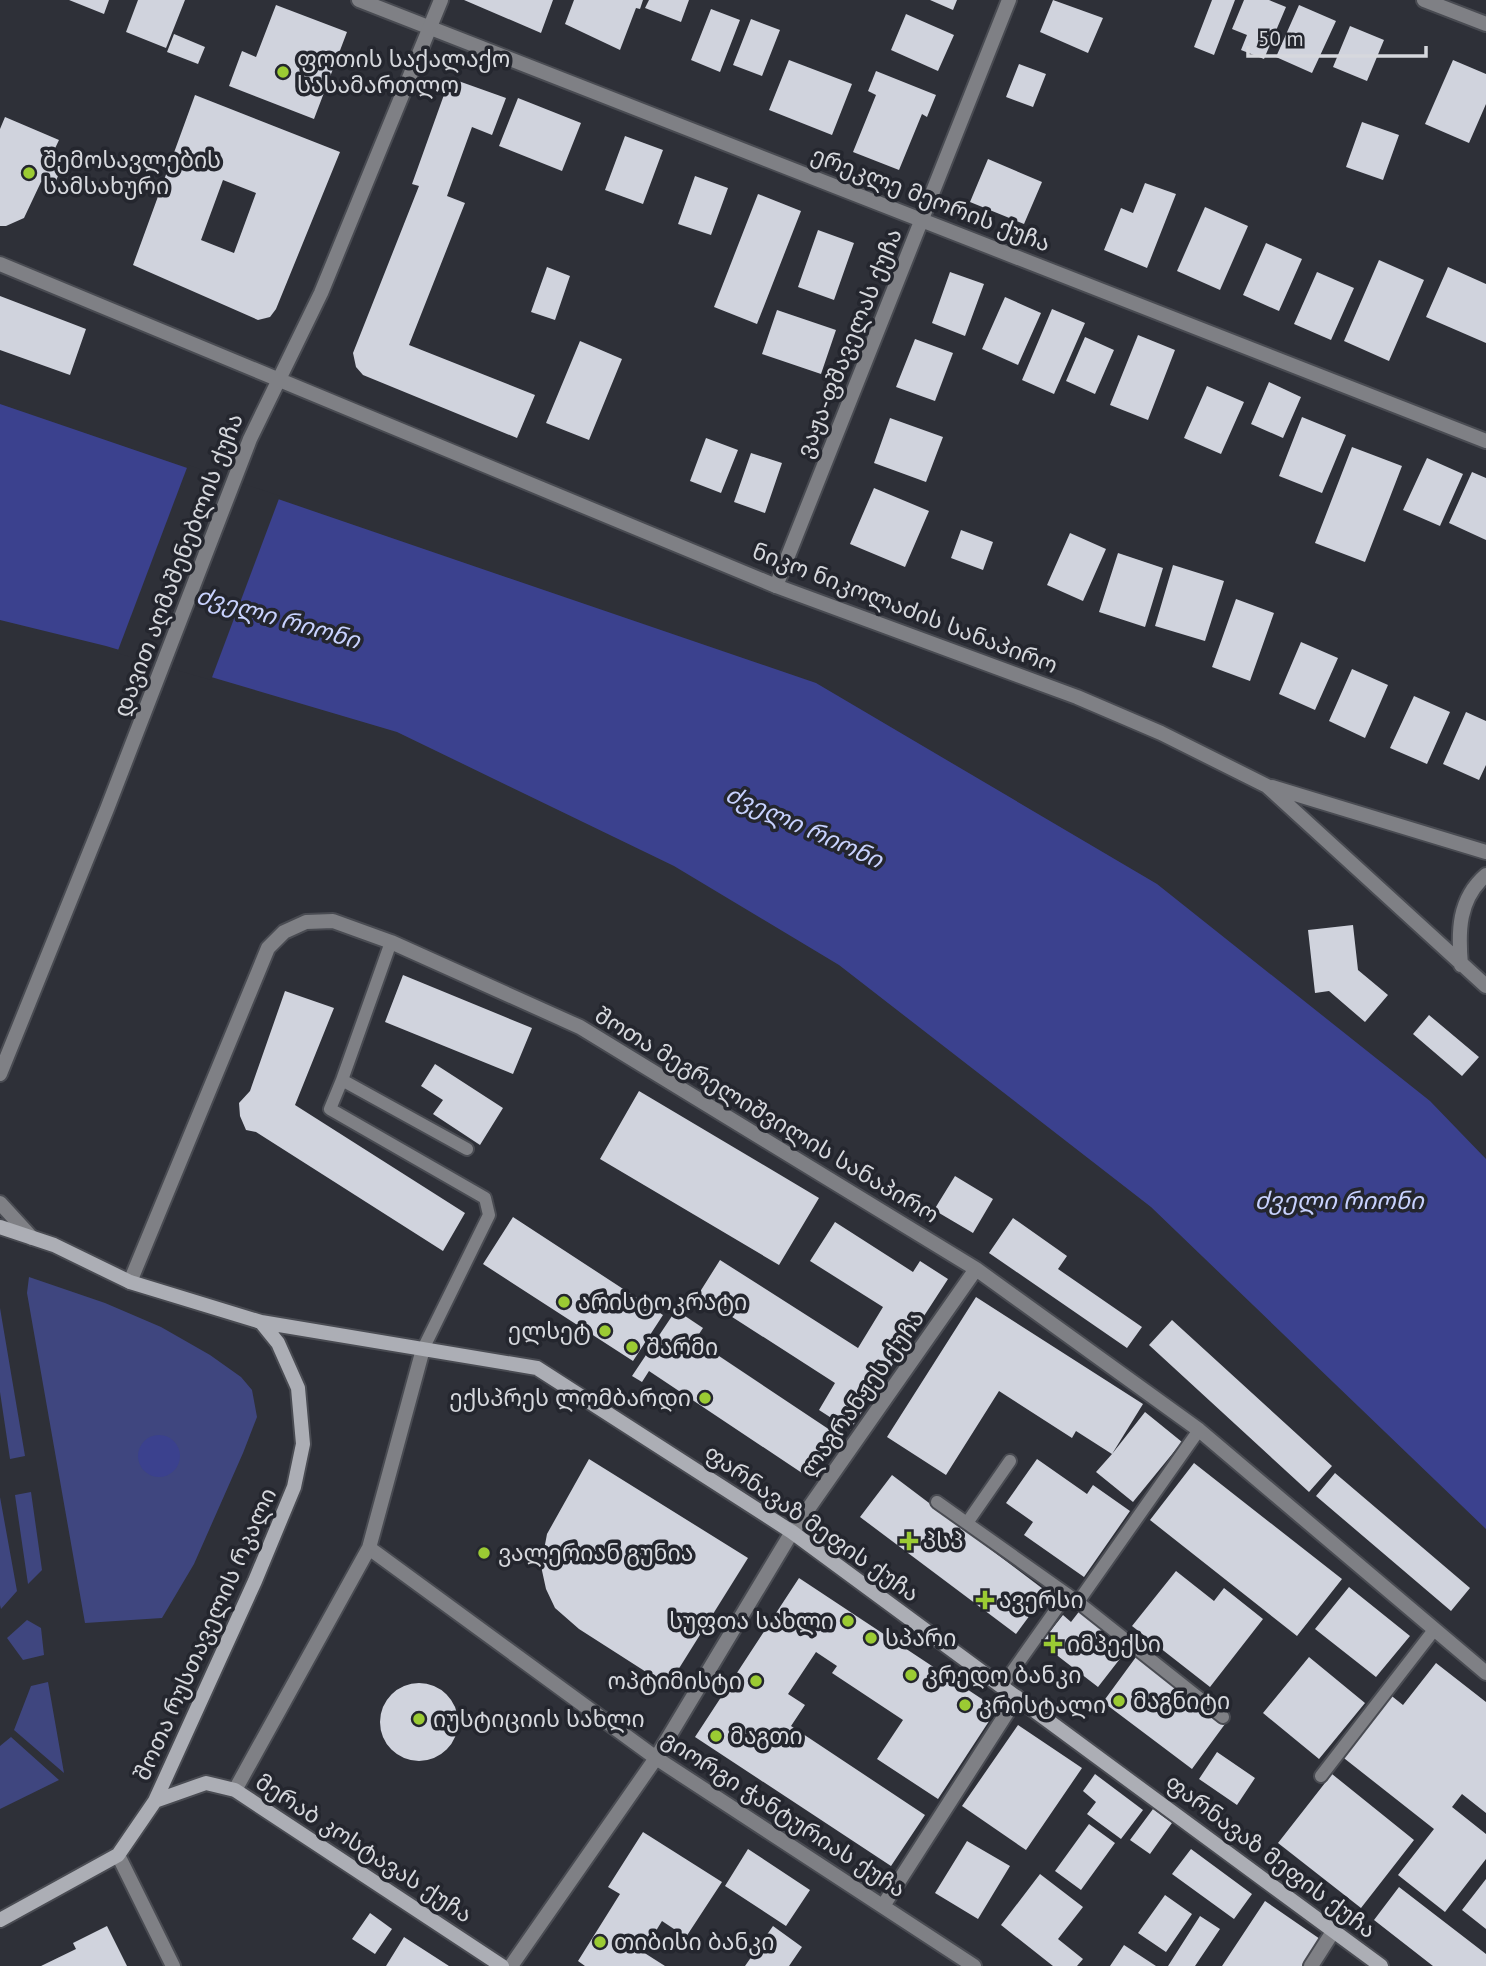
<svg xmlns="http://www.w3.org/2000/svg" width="1486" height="1966" viewBox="0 0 1486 1966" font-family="'PT Sans','Noto Sans Georgian',sans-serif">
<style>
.green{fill:#3f467f}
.water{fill:#3b418e}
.pier{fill:#2e3038}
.building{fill:#d0d3dd;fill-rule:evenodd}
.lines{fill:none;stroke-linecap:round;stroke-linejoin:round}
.service-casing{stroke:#494b52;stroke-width:16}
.minor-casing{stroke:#494b52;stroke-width:18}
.tertiary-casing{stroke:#494b52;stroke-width:18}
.secondary-casing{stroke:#494b52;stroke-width:18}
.service{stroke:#7f8085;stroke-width:12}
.minor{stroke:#7f8085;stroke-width:14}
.tertiary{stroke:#7f8085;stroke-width:14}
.secondary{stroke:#acaeb5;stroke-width:14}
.poi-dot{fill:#9bcb33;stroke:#24262e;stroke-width:2.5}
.labels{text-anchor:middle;stroke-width:7;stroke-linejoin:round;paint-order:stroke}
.poi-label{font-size:23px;fill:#d6d8dd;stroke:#24262e;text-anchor:start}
.street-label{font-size:23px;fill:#d6d8dd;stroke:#24262e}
.water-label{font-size:24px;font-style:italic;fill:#c8d2fe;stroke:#24262e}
</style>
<rect width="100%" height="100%" fill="#2e3038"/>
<path class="green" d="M29,1277L105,1303L161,1327L210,1355L241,1377L252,1390L257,1417L243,1453L194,1564L162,1618L85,1623L27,1293Z
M0,1308L25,1456L10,1459L0,1392Z
M31,1492L42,1570L28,1584L15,1495Z
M0,1497L17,1591L1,1609L0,1605Z
M27,1620L41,1628L44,1655L23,1660L7,1638Z
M48,1682L64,1773L14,1730L31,1686Z
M11,1737L59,1780L0,1809V1746Z"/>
<path class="water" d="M0,404L816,683L1157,884L1430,1101L1486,1159V1529L1151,1207L839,965L674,866L397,732L106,646L0,620Z
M138 1456a21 21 0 1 1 42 0a21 21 0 1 1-42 0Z"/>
<path class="pier" d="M188,465L280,496L211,680L117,653Z"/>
<path class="building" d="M69,0H109L104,14Z
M138,0H185L166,48L126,32Z
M464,0H553L541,33Z
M574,0H643L640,9L636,8L620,50L565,24Z
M649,0H689L681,22L645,8Z
M930,0H957L953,10Z
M1053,0L1103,18L1088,53L1040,32Z
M1212,0H1235L1214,55L1194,47Z
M1244,0H1269L1286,7L1264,59L1241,50L1247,35L1232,29Z
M276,5L347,32L314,119L229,86L242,51L256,57Z
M1299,5L1336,21L1312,73L1276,57Z
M711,9L740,20L720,72L691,60Z
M906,14L954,35L938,71L891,50Z
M751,19L780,30L762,76L733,65Z
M1350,26L1384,40L1367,81L1333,67Z
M174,34L205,47L198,64L167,52Z
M789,60L852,84L832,135L769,110Z
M1453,60L1486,74V104L1469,143L1425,124Z
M1019,64L1046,74L1033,107L1006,97Z
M876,71L936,95L927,117L922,114L899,170L853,152L876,95L868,91Z
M450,78L506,98L492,135L472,127L447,196L465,203L409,345L535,395L517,438L363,375L356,367L353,353L419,186L412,184Z
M195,95L340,152L276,309L270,317L258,320L133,265ZM223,180L256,193L234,253L201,240Z
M518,98L581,123L562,171L499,146Z
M5,117L59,140L50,159L63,164L53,188L41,182L24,218L6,226H0V129Z
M1362,122L1399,135L1383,180L1346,167Z
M625,136L663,150L643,204L605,190Z
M988,159L1042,182L1024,224L970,202Z
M695,176L728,188L711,235L678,224Z
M1145,183L1176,194L1147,268L1104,250L1121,208L1133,213Z
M758,194L801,211L757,324L714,307Z
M1205,207L1248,226L1220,290L1177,271Z
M818,230L854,243L834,300L798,287Z
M1266,243L1302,259L1279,311L1243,295Z
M1379,260L1424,280L1389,361L1344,341Z
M547,267L570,276L555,320L531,312Z
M1448,267L1486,284V343L1426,317Z
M950,272L984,284L965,336L932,323Z
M1317,272L1354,288L1331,340L1294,324Z
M0,296L86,329L70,375L0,350Z
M1005,297L1041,313L1018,365L982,349Z
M1052,309L1085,323L1054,394L1022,380Z
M777,310L836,330L821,374L762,354Z
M1138,335L1175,350L1148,420L1110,405Z
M1085,337L1114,350L1095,394L1066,381Z
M915,339L953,353L935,401L896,387Z
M580,341L622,359L589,440L546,423Z
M1269,382L1301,397L1283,438L1251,424Z
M1207,386L1244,402L1221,454L1184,438Z
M1302,417L1346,435L1322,493L1279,476Z
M890,418L943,437L926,482L874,463Z
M706,438L738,450L721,493L690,481Z
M1352,447L1402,466L1365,562L1315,543Z
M751,453L782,463L765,513L734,502Z
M1427,458L1463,474L1440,526L1403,510Z
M1472,472L1486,478V540L1449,523Z
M874,488L929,511L905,567L850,544Z
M961,530L993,542L983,570L951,558Z
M1070,533L1106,549L1083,601L1047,585Z
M1118,553L1163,568L1145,627L1099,612Z
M1173,565L1224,581L1205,641L1155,626Z
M1236,599L1274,613L1250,681L1212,667Z
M1301,642L1338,658L1315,710L1279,694Z
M1352,669L1388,685L1365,738L1329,721Z
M1414,696L1450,712L1427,764L1390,748Z
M1466,712L1486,721V765L1479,780L1443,764Z
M1353,925L1358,970L1388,995L1365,1022L1329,991L1315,993L1308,930Z
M403,975L532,1028L513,1074L385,1022Z
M285,991L334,1008L295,1105L465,1213L443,1251L256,1132L246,1130L240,1116L239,1103L250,1091Z
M1429,1015L1479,1057L1462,1076L1413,1034Z
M435,1064L503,1108L480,1145L433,1114L443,1100L421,1086Z
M639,1091L819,1198L779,1265L600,1159Z
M955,1176L993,1199L973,1233L934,1210Z
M513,1217L663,1315L633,1361L483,1264Z
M1013,1218L1067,1256L1058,1269L1142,1327L1127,1348L989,1253Z
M835,1222L913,1272L920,1261L948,1279L850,1430L819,1410L835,1383L698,1295L720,1260L858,1348L883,1307L810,1261Z
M976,1297L1143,1404L1112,1454L1145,1412L1182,1442L1133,1502L1096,1472L1112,1454L1076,1431L1072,1438L999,1391L946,1475L887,1437Z
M676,1310L703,1328L695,1340L836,1434L808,1477L649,1371L642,1382L632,1376Z
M1172,1320L1332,1466L1309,1492L1149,1345Z
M589,1459L748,1558L668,1686L579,1629L555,1608L546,1589L541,1566L547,1534Z
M1037,1459L1087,1494L1093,1485L1130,1511L1084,1577L1024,1535L1033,1522L1006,1503Z
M1194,1463L1342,1579L1297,1636L1150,1520Z
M1335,1473L1470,1588L1451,1611L1316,1496Z
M892,1475L1047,1592L1016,1634L860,1517Z
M1176,1571L1214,1601L1224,1588L1263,1619L1210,1687L1132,1626Z
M799,1578L997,1709L938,1799L877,1759L903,1720L832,1673L837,1666L816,1652L788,1694L805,1705L791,1726L925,1815L891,1866L695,1737Z
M1349,1587L1410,1636L1376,1677L1315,1629Z
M1081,1609L1110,1632L1106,1636L1126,1651L1098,1687L1041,1643L1063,1615L1071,1622Z
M1136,1657L1225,1724L1192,1769L1103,1702Z
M1309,1657L1365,1703L1319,1759L1263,1713Z
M1436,1663L1486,1702V1813L1462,1794L1452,1807L1486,1834V1859L1445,1912L1398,1875L1434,1829L1340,1755L1388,1693L1403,1705Z
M380 1722a39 39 0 1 1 78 0a39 39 0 1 1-78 0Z
M1018,1725L1082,1768L1026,1850L962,1806Z
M1217,1752L1255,1778L1237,1805L1199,1779Z
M1095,1774L1143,1810L1121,1839L1087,1814L1096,1802L1083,1791Z
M1332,1774L1414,1840L1361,1908L1278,1843Z
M1153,1809L1172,1823L1150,1854L1130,1840Z
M1089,1824L1115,1843L1081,1890L1055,1871Z
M643,1832L722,1882L686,1937L662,1921L643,1952L665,1966H585L578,1961L620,1894L608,1887Z
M967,1841L1010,1866L978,1919L935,1893Z
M748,1849L810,1890L786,1926L725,1886Z
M1191,1849L1252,1894L1234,1919L1172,1874Z
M1040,1874L1083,1907L1058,1939L1083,1959L1077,1966H1053L1001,1925Z
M1486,1879V1929L1462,1910Z
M1399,1887L1486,1954V1966H1433L1374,1920Z
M1165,1895L1192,1914L1166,1952L1138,1933Z
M1265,1901L1320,1939L1302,1966H1222Z
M370,1913L392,1929L375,1954L352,1939Z
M1200,1916L1220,1929L1195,1966H1168Z
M107,1926L127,1966H41L76,1949L73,1943Z
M773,1926L802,1947L789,1966H745Z
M404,1937L449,1966H386Z
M1124,1945L1156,1966H1110Z"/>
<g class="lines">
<defs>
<path id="service" d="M391,942L342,1080L467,1149
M342,1080L330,1109L485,1198L489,1215L423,1349
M937,1502L1078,1602L1199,1430
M967,1523L1010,1461
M1078,1602L1223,1717
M1002,1686L1067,1594
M1321,1776L1434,1630"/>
<path id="minor" d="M359,0L1486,441
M1424,0L1486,24
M776,586L1009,0
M130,1282L268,948L284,932L306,922L333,921L391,942L580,1027L976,1269L1199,1430L1486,1673
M369,1548L656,1758L974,1966
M235,1790L369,1548L423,1349
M118,1855L173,1966
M883,1906L1017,1697
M511,1966L656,1758L792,1532L976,1269
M1311,1966L1334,1930"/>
<path id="tertiary" d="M0,264L776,586L1077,697L1161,733L1267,786L1486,986
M1272,787L1486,852
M1461,965C1458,932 1458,899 1486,875
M0,1074L107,809L250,439L321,293L441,0
M0,1203L32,1238"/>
<path id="secondary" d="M0,1227L54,1245L130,1282L261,1322L537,1368L792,1532L1381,1966
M155,1801L206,1783L235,1790L502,1966
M0,1920L118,1855L155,1801L255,1581L294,1487L303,1444L298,1388L278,1343L261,1322"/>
</defs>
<use href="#service" class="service-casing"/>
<use href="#minor" class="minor-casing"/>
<use href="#tertiary" class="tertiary-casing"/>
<use href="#secondary" class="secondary-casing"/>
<use href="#service" class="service"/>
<use href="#minor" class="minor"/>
<use href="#tertiary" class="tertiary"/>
<use href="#secondary" class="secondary"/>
</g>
<g class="poi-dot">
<circle cx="283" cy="72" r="7"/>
<circle cx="29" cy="173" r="7"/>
<circle cx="564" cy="1302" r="7"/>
<circle cx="605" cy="1331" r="7"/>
<circle cx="632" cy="1347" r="7"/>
<circle cx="705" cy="1398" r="7"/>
<path d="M905.5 1530.5h7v7h7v7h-7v7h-7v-7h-7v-7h7z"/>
<circle cx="484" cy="1553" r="7"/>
<path d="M981.5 1589.5h7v7h7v7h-7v7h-7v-7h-7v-7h7z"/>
<circle cx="848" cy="1621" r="7"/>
<circle cx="871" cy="1638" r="7"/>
<path d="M1049.5 1633.5h7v7h7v7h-7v7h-7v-7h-7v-7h7z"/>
<circle cx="911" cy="1675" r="7"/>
<circle cx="756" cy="1681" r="7"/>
<circle cx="1119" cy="1701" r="7"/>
<circle cx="965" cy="1705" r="7"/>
<circle cx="419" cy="1719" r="7"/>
<circle cx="716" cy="1736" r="7"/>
<circle cx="600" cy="1942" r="7"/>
</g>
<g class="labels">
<g class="poi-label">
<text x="297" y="67">ფოთის საქალაქო<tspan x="297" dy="26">სასამართლო</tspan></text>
<text x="43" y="168">შემოსავლების<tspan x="43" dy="26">სამსახური</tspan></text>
<text x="578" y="1310">არისტოკრატი</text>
<text x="591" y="1339" text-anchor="end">ელსეტ</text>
<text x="646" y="1355">შარმი</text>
<text x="691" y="1406" text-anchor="end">ექსპრეს ლომბარდი</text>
<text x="923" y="1549">პსპ</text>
<text x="498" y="1561">ვალერიან გუნია</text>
<text x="999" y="1608">ავერსი</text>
<text x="834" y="1629" text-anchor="end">სუფთა სახლი</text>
<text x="885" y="1646">სპარი</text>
<text x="1067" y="1652">იმპექსი</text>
<text x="925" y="1683">კრედო ბანკი</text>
<text x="742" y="1689" text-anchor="end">ოპტიმისტი</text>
<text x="1133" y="1709">მაგნიტი</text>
<text x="979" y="1713">კრისტალი</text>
<text x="433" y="1727">იუსტიციის სახლი</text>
<text x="730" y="1744">მაგთი</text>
<text x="614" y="1950">თიბისი ბანკი</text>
</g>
<g class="street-label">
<text transform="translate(931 199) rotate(21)" y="8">ერეკლე მეორის ქუჩა</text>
<text transform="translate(849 343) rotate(-68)" y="8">ვაჟა-ფშაველას ქუჩა</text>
<text transform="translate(178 565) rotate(-69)" y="8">დავით აღმაშენებლის ქუჩა</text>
<text transform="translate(905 608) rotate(21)" y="8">ნიკო ნიკოლაძის სანაპირო</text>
<text transform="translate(767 1115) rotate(31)" y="8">შოთა მეგრელიშვილის სანაპირო</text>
<text transform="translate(862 1394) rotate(-55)" y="8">ლაგრანჟეს ქუჩა</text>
<text transform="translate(812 1523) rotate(35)" y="8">ფარნავაზ მეფის ქუჩა</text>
<text transform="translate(205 1634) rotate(-66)" y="8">შოთა რუსთაველის რკალი</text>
<text transform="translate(784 1814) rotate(33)" y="8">გიორგი ჭანტურიას ქუჩა</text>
<text transform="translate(364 1848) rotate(33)" y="8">მერაბ კოსტავას ქუჩა</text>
<text transform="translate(1271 1856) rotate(37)" y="8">ფარნავაზ მეფის ქუჩა</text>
</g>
<g class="water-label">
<text transform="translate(278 618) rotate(16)" y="8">ძველი რიონი</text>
<text transform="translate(804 827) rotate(24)" y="8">ძველი რიონი</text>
<text x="1339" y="1209">ძველი რიონი</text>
</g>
</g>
<path d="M1248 46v10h178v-10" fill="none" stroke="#d6d8dd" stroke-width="3.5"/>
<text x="1258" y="46" font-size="21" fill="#d6d8dd" stroke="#24262e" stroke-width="5" paint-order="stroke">50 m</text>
</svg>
